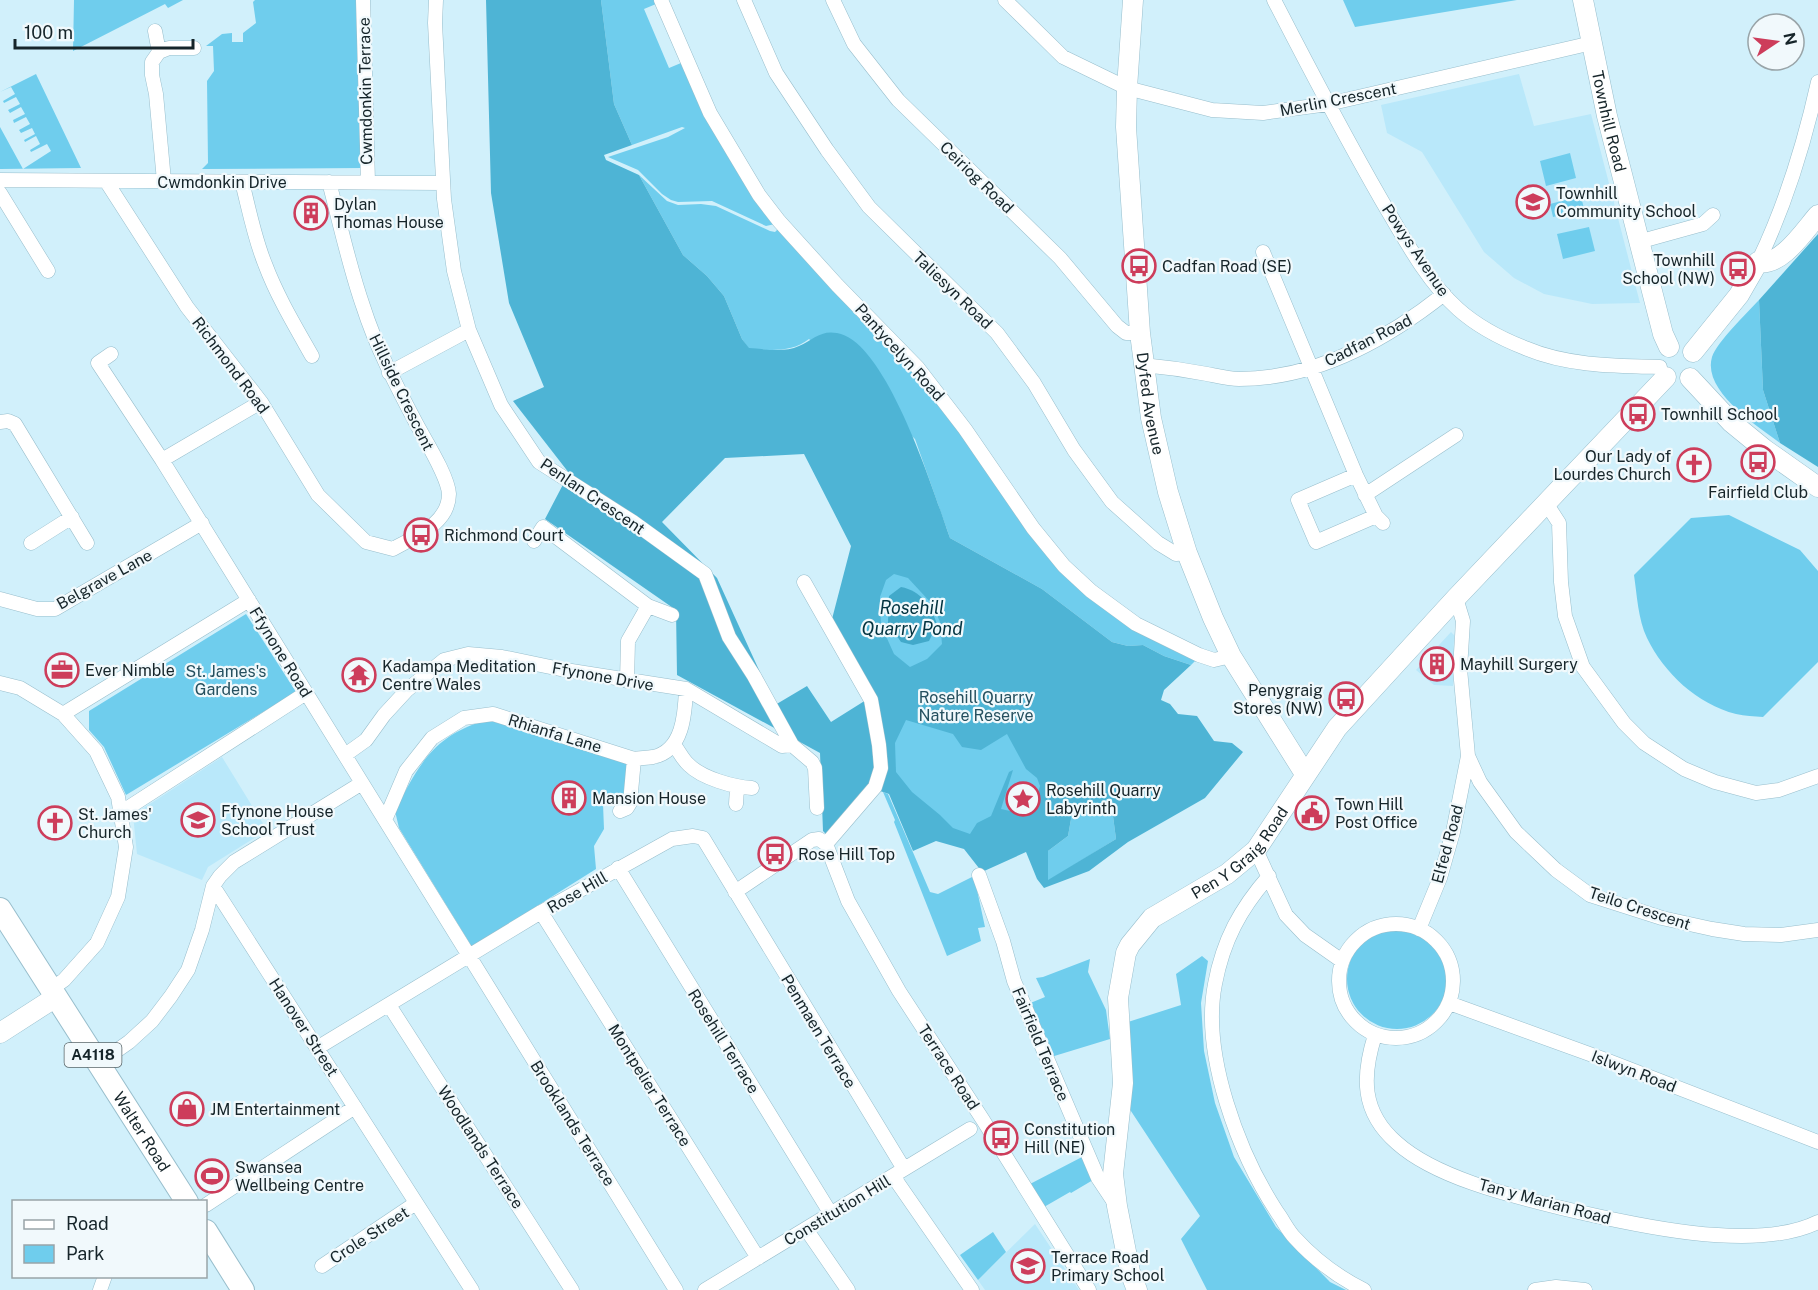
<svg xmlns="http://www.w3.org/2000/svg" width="1818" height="1290" viewBox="0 0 1818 1290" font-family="'Public Sans',sans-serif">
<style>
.built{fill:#b9e8fa}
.green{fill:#6fcded}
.forest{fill:#4eb4d5;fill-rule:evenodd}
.water{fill:#42a9ca}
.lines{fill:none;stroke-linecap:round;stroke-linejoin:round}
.street-casing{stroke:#98becc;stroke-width:15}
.secondary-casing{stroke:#98becc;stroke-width:21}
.primary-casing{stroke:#98becc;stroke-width:24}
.street{stroke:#fff;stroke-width:14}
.secondary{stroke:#fff;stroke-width:20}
.primary{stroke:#fff;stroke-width:22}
.labels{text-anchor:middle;stroke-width:4.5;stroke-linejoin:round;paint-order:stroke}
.shield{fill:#f1f9fc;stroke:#586569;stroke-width:1.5}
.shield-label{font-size:15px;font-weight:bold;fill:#16252a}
.street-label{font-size:16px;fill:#16252a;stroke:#f1f9fc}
.poi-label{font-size:16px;fill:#16252a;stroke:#f1f9fc;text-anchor:start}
.park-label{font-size:16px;fill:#25505f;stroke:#f1f9fc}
.water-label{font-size:18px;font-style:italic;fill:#023340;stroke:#f1f9fc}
</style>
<rect width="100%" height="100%" fill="#d1f0fb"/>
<path class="built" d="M1519,74L1534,126L1591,114L1640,303L1592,304L1544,294L1514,278L1484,252L1422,152L1387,133L1381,105Z
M1451,632L1454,635L1453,686L1434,685L1416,670Z
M222,757L267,830L208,867L202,880L137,854L133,815Z
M1035,1224L1079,1290H985L978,1280Z"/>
<path class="green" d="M74,0H183L168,8L165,4L73,51Z
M255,0H358L363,168L202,169L208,163L207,81L214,71L213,46H206L222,34L232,33V42H243V33L256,23L253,2Z
M601,0H654L656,4L644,9L669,68L681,63L707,121L732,163L775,224L766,226L712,201L678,202L671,200L662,194L638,170L608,157L668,137L685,128L682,127L632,145L614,104Z
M1343,0H1517L1355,27Z
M36,74L81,168L0,169V127L23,169L51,151L47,144L31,152L30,150L40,144L36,136L25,142L24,140L35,134L32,128L21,133L19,130L30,124L26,117L14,123L13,120L25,114L21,107L10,113L8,110L20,104L16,97L4,103L3,101L15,94L11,87L0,92Z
M1570,153L1576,178L1546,186L1540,161Z
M639,175L667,201L678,205L701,204L716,206L770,231L775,232L779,228L896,353L942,407L1047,555L1197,659L1191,665L1164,656L1143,645L1128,646L1112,642L1042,589L950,538L915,439L809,339C791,353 771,350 749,349L742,339L724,296L707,276L683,255Z
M1581,196L1584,209L1553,217L1550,204Z
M1589,227L1595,251L1563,259L1557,234Z
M1759,300L1763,390L1780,443C1757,426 1702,391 1712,357C1717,342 1747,313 1759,300Z
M863,513L1104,643L1028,826L998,852L931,836L890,788Z
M1729,515L1800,550L1818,571V662L1763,717C1754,716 1745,716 1736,714C1697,704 1664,673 1647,638C1638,619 1637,595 1634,575L1691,518Z
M246,614L296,692L126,795L104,747L89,730V711Z
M484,721L505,723L627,764L626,795L621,801L603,804L604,829L594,846L596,869L472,947L399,828L395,811C418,766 433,736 484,721Z
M883,792L888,794L930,892L938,894L974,876L985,927L978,928L981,941L947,956L894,822L895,820Z
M1111,801L1116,839L1048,881V851L1068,836L1073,808Z
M1347 979a50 50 0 1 1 100 0a50 50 0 1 1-100 0Z
M1202,956L1208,961L1201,1003L1204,1051L1215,1103L1234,1157L1276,1227L1330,1282L1346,1290H1207L1181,1239L1200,1216L1127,1105L1128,1022L1181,1005L1176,974Z
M1090,959L1088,972L1106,1010L1110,1039L1051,1057L1028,1004L1045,997L1036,978L1043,977Z
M1082,1157L1093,1180L1071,1193L1070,1192L1044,1207L1030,1184Z
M993,1232L1006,1252L978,1280L960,1255Z"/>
<path class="forest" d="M486,0H601L614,104L632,145L604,155L606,160L639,175L683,255L707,276L724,296L742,339L749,348C765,349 784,353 799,346C813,340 820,330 837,333C887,341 934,493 950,538L1042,589L1112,642L1128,646L1143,645L1164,656L1191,665L1164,690L1161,700L1170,704L1178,714L1197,716L1214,741L1232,743L1243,752L1205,798L1128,842L1089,871L1044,888L1037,879L1026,852L982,872L964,849L936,841L913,851L889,794L868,787L828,836L823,831L820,753L677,675L676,610L545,519L569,473L513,401L544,387L509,303L491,193ZM804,454L851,546L832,619L874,695L831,722L807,686L775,705L717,578L662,522L725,458ZM894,574L908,578L932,604L940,622L942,644L927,659L910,667L894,654L881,625L880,597L886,580ZM906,720L953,734L962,747L981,750L1007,734L1026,769L1037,778L1040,786L1032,811L1023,814L1001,809L1013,770L1009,772L991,816L977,823L970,834L953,828L940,815L912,792L896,772L895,743ZM1111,801L1116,839L1048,880V851L1068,836L1073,808Z
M1818,234V467L1780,443L1763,390L1759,300Z"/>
<path class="water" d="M901,587C921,591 930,605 937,624L929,641L913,645L901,642L888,623L889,596Z"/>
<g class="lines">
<defs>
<path id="street" d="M363,0L368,182
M436,0L435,23L444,199L454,271L469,330L501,405L539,462L633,522L705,574L729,637L754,676L792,745L812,762L815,768L817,808
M661,0L710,113L759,195L779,221L837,285L918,368L965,429L1033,528L1064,566L1091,591L1136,624L1199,655L1214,660L1231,656
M744,0L776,73L827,150L869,207L997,333L1034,383L1074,450L1112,502L1158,543L1176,554L1187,553
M833,0L854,44L898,100L1060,258L1117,326L1126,333H1140
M1005,0L1063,57L1127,88L1212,110L1263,113L1328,104L1592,43
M1274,0C1309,68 1344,135 1382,201C1404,238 1426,280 1458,309C1477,326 1502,339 1525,348C1567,366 1615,366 1660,367
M155,31L159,52
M0,180L443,183
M106,181L187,307L261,402L318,495L366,542L393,549C414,537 449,524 449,494C448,476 425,440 416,423C396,385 376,347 363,306C349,266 340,223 329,182
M164,181L156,94L152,75V62L159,52L169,48H194
M242,182C249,209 254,237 265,264C277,296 295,326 312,356
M0,193L48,271
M1638,242L1703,224L1713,215
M1263,252L1356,475L1376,516L1383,523
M1758,262C1786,204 1804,145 1818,82
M111,354L98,363L162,460L676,1290
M1143,365C1165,367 1186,370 1207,374C1217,376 1229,379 1239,379C1315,379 1386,340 1444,294
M389,373L469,330
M0,422L8,421L15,424L87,543
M162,460L261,402
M1356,475L1298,500L1316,542L1376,516
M1365,495L1456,435
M1546,503L1559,523L1561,582L1565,616L1583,667L1624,723L1644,743L1684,769L1715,782L1756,793L1779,790L1818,776
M534,541L543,527L648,606L672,615
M31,543L72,517
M804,582L871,700L879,745L881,768L875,787L826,844
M1456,598L1463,621L1460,669L1468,756L1480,782L1516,832L1556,870L1590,895L1662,918L1712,929L1744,934L1781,935L1818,930
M0,599L37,609H55L202,523
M627,681L628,641L648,606
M0,683L20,688L63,714L96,751L118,797L126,847L118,897L97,943L64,980L51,989
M63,714L249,600
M674,745C679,751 683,760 689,765C702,778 733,787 752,788
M345,755L366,740L384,715L407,690L444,660L468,654L502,657L565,670L686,689L782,746L792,745
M736,804L737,788
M620,811L627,808L630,803L634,759C640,758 647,758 653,757C683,751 685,714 686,689
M120,813L306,693
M385,820L406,771L432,738L464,718L493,714L634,759
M1256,850L1286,915L1305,935L1342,961
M618,868L831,1214
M979,875L1003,941L1014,981L1098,1178L1114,1202
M1269,876C1240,909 1223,941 1215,984C1201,1054 1239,1154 1277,1212C1283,1220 1288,1231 1295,1238C1315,1260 1338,1277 1364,1290
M213,886L472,1290
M735,892L812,840L819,839L826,844L848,901L899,991L983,1120L1089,1290
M541,912L758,1258
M1339 981a57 57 0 1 1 114 0a57 57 0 1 1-114 0Z
M1419,929L1440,878L1453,832L1468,756
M1449,1003L1606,1060L1818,1142
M389,1005L572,1290
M1375,1035C1362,1076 1361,1112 1397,1143C1435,1177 1508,1195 1557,1207C1625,1223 1754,1254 1818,1222
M317,1048L541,912L672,839L693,836L703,838L904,1169
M99,1063L129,1042L152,1021L171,996L188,970L202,930L213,886L220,876L234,862L362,783
M893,1176L972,1290
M206,1205L355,1107
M806,1229L848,1290
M322,1266L416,1203
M100,1290L105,1276
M705,1290L970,1129
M1535,1290L1556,1287L1585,1290"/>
<g id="secondary">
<path id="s1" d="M1133,0L1127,88L1126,127L1140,333L1151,418L1168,492L1187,553L1213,618L1231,656L1305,774"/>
<path id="s2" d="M1583,0L1607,116L1663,334L1669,347"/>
<path d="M1693,352L1739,295L1758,262C1781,267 1804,231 1818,215"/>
<path d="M1690,378L1731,422L1764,449L1818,487"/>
<path d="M0,1033L56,997"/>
<path id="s3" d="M1137,1290L1130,1272L1117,1206L1113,1174L1123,1083L1118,998L1126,953L1130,945L1152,918L1227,874L1256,850L1337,728L1456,598L1666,377"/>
</g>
<g id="primary">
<path id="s4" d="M0,909L187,1202"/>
<path d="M206,1231L243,1290"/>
</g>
</defs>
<use href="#street" class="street-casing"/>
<use href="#secondary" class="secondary-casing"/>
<use href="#primary" class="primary-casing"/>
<use href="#street" class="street"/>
<use href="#secondary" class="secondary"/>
<use href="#primary" class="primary"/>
</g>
<defs>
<symbol id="school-ring" viewBox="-11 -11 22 22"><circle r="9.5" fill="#f1f9fc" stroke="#cd3d5b" stroke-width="1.5"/><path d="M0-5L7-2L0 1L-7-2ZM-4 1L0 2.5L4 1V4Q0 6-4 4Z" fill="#cd3d5b"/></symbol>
<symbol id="building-ring" viewBox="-11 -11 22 22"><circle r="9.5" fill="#f1f9fc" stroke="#cd3d5b" stroke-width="1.5"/><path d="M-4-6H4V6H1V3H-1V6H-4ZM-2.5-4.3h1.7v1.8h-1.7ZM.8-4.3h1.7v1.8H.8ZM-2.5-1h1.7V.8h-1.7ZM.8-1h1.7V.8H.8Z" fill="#cd3d5b"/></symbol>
<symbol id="bus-ring" viewBox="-11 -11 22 22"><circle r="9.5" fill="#f1f9fc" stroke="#cd3d5b" stroke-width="1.5"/><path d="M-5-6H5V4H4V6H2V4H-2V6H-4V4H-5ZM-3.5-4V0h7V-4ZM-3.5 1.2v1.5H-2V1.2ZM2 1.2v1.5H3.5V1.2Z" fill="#cd3d5b"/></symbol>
<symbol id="church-ring" viewBox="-11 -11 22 22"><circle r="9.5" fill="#f1f9fc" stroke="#cd3d5b" stroke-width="1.5"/><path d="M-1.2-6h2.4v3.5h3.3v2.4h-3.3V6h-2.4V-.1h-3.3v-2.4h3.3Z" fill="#cd3d5b"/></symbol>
<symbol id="office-ring" viewBox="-11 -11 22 22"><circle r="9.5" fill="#f1f9fc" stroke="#cd3d5b" stroke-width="1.5"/><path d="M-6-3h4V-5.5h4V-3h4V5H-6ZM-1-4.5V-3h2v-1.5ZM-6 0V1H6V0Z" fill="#cd3d5b"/></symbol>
<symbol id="temple-ring" viewBox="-11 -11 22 22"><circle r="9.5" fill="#f1f9fc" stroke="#cd3d5b" stroke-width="1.5"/><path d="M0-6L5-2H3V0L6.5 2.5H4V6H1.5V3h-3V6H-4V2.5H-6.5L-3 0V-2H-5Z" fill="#cd3d5b"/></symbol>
<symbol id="sight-ring" viewBox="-11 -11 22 22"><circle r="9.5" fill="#f1f9fc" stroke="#cd3d5b" stroke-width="1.5"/><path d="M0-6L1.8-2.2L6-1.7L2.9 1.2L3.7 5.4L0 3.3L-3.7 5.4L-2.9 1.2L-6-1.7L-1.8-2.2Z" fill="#cd3d5b"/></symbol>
<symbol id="civic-ring" viewBox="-11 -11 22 22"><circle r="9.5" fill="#f1f9fc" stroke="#cd3d5b" stroke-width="1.5"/><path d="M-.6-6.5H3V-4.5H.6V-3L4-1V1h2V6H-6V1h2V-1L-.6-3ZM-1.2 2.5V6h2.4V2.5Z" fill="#cd3d5b"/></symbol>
<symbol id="shop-ring" viewBox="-11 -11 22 22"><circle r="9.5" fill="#f1f9fc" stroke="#cd3d5b" stroke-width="1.5"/><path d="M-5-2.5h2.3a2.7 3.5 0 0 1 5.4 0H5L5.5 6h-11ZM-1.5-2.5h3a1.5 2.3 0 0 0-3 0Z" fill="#cd3d5b"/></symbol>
<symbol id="stadium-ring" viewBox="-11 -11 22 22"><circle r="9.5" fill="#f1f9fc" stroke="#cd3d5b" stroke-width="1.5"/><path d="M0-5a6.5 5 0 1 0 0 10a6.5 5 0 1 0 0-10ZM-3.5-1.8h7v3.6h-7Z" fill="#cd3d5b"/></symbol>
</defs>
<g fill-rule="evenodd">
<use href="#school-ring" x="1514" y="183" width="38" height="38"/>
<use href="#building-ring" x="292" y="194" width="38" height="38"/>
<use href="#bus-ring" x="1120" y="247" width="38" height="38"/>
<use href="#bus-ring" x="1719" y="250" width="38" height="38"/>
<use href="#bus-ring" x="1619" y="395" width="38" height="38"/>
<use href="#bus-ring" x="1739" y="443" width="38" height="38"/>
<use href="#church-ring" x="1675" y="446" width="38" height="38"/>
<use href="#bus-ring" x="402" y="516" width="38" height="38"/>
<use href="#building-ring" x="1418" y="645" width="38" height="38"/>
<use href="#office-ring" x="43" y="651" width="38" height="38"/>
<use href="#temple-ring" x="340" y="656" width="38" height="38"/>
<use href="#bus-ring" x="1327" y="680" width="38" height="38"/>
<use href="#building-ring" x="550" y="779" width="38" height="38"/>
<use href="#sight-ring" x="1004" y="780" width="38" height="38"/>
<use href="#civic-ring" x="1293" y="794" width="38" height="38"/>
<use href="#school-ring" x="179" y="801" width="38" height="38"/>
<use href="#church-ring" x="36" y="804" width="38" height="38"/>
<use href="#bus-ring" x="756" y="835" width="38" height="38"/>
<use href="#shop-ring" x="168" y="1090" width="38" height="38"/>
<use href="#bus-ring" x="982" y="1119" width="38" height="38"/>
<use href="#stadium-ring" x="193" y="1157" width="38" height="38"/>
<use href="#school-ring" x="1009" y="1247" width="38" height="38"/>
</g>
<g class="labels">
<rect class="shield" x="64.5" y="1043" width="57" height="24" rx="4.5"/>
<g class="shield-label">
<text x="93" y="1060">A4118</text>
</g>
<g class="street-label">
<text transform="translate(365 91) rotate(-91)" y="6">Cwmdonkin Terrace</text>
<text transform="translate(1338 99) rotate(-11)" y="6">Merlin Crescent</text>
<text dy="6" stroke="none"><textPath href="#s2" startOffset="124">Townhill Road</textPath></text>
<text transform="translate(977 177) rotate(44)" y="6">Ceiriog Road</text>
<text x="222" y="188">Cwmdonkin Drive</text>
<text transform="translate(1416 250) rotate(56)" y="6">Powys Avenue</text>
<text transform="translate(953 290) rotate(44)" y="6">Taliesyn Road</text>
<text transform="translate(1368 340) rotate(-27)" y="6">Cadfan Road</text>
<text transform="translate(900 352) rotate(48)" y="6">Pantycelyn Road</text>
<text transform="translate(231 365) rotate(53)" y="6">Richmond Road</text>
<text transform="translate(402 392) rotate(64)" y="6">Hillside Crescent</text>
<text dy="6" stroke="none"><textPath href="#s1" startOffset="405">Dyfed Avenue</textPath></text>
<text transform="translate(593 496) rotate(34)" y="6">Penlan Crescent</text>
<text transform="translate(104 579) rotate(-29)" y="6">Belgrave Lane</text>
<text transform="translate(281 652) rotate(58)" y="6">Ffynone Road</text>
<text transform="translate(603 676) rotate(10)" y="6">Ffynone Drive</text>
<text transform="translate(555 733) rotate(17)" y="6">Rhianfa Lane</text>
<text transform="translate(1447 844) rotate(-75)" y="6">Elfed Road</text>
<text dy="6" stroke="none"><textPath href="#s3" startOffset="496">Pen Y Graig Road</textPath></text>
<text transform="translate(577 892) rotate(-30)" y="6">Rose Hill</text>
<text transform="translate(1640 908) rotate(18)" y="6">Teilo Crescent</text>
<text transform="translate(304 1027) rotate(57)" y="6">Hanover Street</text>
<text transform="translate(819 1031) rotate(59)" y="6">Penmaen Terrace</text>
<text transform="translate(724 1041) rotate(58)" y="6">Rosehill Terrace</text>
<text transform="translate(1041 1044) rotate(67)" y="6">Fairfield Terrace</text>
<text transform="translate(949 1067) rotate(57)" y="6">Terrace Road</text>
<text transform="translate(1634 1071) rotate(21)" y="6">Islwyn Road</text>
<text transform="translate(650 1085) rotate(58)" y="6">Montpelier Terrace</text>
<text transform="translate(573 1123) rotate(58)" y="6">Brooklands Terrace</text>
<text dy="6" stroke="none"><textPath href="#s4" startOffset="264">Walter Road</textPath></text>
<text transform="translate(481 1147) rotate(57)" y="6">Woodlands Terrace</text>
<text transform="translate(1545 1201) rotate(15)" y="6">Tan y Marian Road</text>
<text transform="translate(837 1210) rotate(-31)" y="6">Constitution Hill</text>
<text transform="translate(369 1235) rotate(-33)" y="6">Crole Street</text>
</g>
<g class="poi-label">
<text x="1556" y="199">Townhill<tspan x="1556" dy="18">Community School</tspan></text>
<text x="334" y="210">Dylan<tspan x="334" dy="18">Thomas House</tspan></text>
<text x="1715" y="266" text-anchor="end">Townhill<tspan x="1715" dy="18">School (NW)</tspan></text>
<text x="1162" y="272">Cadfan Road (SE)</text>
<text x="1661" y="420">Townhill School</text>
<text x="1671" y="462" text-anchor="end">Our Lady of<tspan x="1671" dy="18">Lourdes Church</tspan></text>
<text x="1758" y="498" text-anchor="middle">Fairfield Club</text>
<text x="444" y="541">Richmond Court</text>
<text x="1460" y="670">Mayhill Surgery</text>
<text x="382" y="672">Kadampa Meditation<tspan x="382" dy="18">Centre Wales</tspan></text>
<text x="85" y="676">Ever Nimble</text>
<text x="1323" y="696" text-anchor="end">Penygraig<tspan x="1323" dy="18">Stores (NW)</tspan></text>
<text x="1046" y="796">Rosehill Quarry<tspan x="1046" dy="18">Labyrinth</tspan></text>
<text x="592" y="804">Mansion House</text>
<text x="1335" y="810">Town Hill<tspan x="1335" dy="18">Post Office</tspan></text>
<text x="221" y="817">Ffynone House<tspan x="221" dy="18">School Trust</tspan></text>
<text x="78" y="820">St. James'<tspan x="78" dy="18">Church</tspan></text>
<text x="798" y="860">Rose Hill Top</text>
<text x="210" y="1115">JM Entertainment</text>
<text x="1024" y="1135">Constitution<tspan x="1024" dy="18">Hill (NE)</tspan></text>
<text x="235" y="1173">Swansea<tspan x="235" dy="18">Wellbeing Centre</tspan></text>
<text x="1051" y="1263">Terrace Road<tspan x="1051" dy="18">Primary School</tspan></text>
</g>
<g class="park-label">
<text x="226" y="677">St. James's<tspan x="226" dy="18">Gardens</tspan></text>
<text x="976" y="703">Rosehill Quarry<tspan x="976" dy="18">Nature Reserve</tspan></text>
</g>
<g class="water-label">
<text x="912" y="614">Rosehill<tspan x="912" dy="21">Quarry Pond</tspan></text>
</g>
</g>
<rect x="12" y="1200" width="195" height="78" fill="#f1f9fc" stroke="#99a4a8" stroke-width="1.5"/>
<rect x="24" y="1220" width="30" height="9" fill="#ffffff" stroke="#99a4a8" stroke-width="1.5"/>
<text x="66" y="1230" font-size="18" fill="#16252a">Road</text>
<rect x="24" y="1245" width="30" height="18" fill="#6fcded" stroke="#99a4a8" stroke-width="1.5"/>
<text x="66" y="1260" font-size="18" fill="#16252a">Park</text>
<g transform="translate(1776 42) rotate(77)"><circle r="28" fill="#f1f9fc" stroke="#99a4a8" stroke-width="1.5"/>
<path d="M0-4.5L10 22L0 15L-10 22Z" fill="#cd3d5b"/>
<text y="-9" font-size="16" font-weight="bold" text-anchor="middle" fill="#16252a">N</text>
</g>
<path d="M15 39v9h178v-9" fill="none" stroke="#16252a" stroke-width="3"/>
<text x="24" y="39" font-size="18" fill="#16252a" stroke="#f1f9fc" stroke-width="4.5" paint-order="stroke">100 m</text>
</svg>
